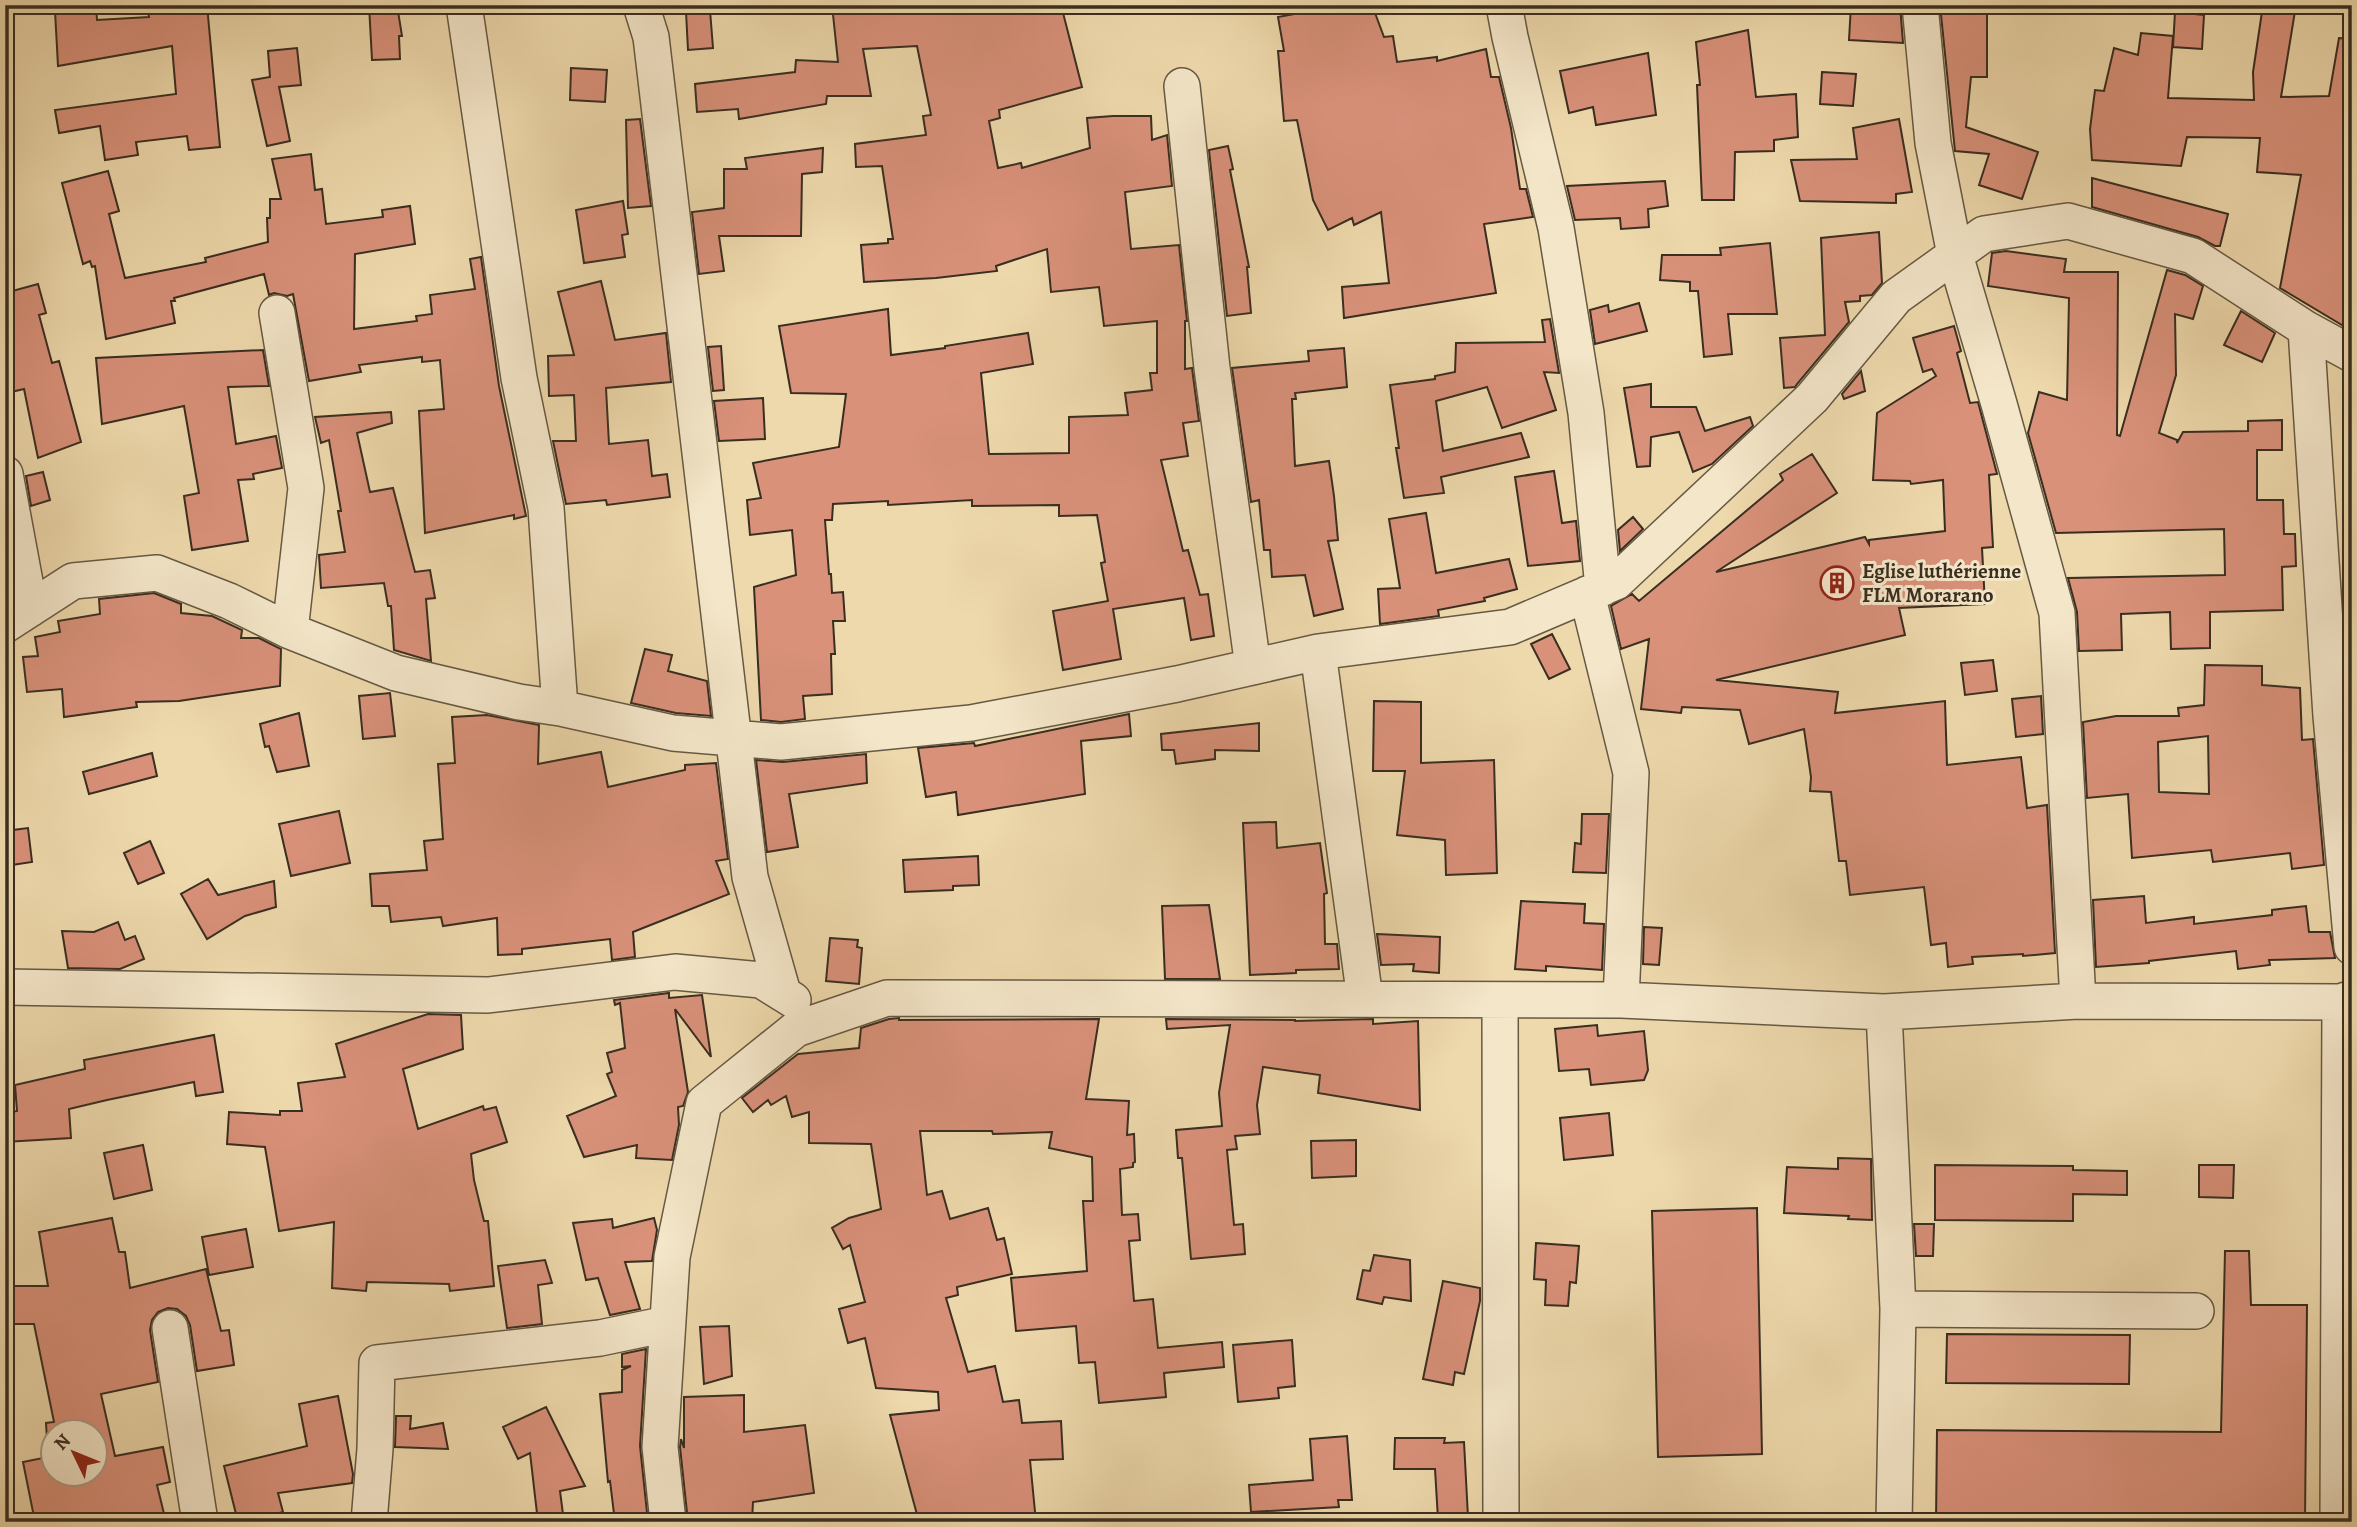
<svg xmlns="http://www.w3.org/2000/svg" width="2357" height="1527" viewBox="0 0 2357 1527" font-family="Alegreya,serif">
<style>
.building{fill:#d9917a;stroke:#392e20;stroke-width:2;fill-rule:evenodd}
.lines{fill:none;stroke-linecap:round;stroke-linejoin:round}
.minor-casing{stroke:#665943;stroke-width:38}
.minor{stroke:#f4e6c9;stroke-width:35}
.labels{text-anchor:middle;stroke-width:6;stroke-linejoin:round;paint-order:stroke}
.poi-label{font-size:21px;font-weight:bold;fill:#392e20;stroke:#f4e6c9;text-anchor:start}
</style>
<rect width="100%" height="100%" fill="#eed9ac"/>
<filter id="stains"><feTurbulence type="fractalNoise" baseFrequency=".00286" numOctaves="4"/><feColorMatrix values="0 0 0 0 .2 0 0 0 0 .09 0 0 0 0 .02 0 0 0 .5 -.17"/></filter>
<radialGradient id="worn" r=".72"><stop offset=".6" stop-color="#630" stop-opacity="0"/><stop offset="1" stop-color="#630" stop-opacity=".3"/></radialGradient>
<path class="building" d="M70,5H96L97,20L149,17L147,5H207L220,147L189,150L187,136L136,142L138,155L105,160L100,126L59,133L55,110L176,94L172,46L58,66L55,11H71Z
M369,5H397L402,36H399L400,59L372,60Z
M832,5H1061L1082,87L999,110L1000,118L989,121L998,168L1021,163L1022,168L1090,148L1087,118L1113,116H1151L1152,140L1167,135L1172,186L1125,192L1131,249L1179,245L1187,321H1185V369L1192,368L1199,421L1183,423L1188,456L1161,460L1183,551L1188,550L1200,595L1208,594L1214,636L1191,640L1184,598L1113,609L1121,659L1063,670L1053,611L1108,601L1101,563L1105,562L1097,515L1059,516V505L972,506V500L888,505V501L833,504L832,520H825L829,574H831L832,593L843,592L845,621H833L835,654H831L832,694L803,696L805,719L781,722L761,720L754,587L796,575L792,530L750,535L747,500L761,498L753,463L839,447L846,394L791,393L779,326L888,309L891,355L945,348V346L1028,333L1033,364L981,373L989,454L1069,453V417L1128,415L1125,393L1152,390L1150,373H1157V321L1104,326L1099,287L1051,292L1047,249L996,266L997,271L936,278L864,282L861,245L888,243V239H893L882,166L856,167L855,144L926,135L923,116L931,115L917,46L863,49L871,96H827L826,104L739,119L738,109L697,112L695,84L795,72L796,60L838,62Z
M1343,5H1372L1384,37L1393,36L1397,62L1437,57V61L1486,49L1491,77H1499L1511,128L1520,189H1526L1533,217L1484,224L1496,293L1344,318L1342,287L1389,283L1381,212L1354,225L1352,218L1328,230L1313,200L1297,120L1284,121L1278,51H1284L1278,17Z
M1851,5H1900L1903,43L1849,40Z
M1940,5H1987V77H1971L1966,127L2038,152L2022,199L1979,185L1989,154L1955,151Z
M2263,5H2296L2281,97L2329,96L2339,38L2352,39V331L2280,288L2301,175L2257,172L2260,138L2187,137L2181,166L2092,160L2090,129L2095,90L2104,91L2114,48L2138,55L2141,33L2173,36L2168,98L2254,100L2253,72Z
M710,10L713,48L688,50L686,12Z
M2175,12L2204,15L2202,49L2173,47Z
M1748,30L1756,97L1796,94L1798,137L1774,140V151L1735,152L1734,200H1702L1697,85H1700L1696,42Z
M297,48L301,85L279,87L290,141L267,146L252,80L270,77L268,51Z
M1648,53L1656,115L1596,125L1593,107L1569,113L1560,71Z
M571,68L607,70L605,102L570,100Z
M1822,72L1856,74L1853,106L1820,104Z
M640,119L651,206L628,208L626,120Z
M1899,119L1912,192L1896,194V203L1800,201L1791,160L1857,159L1853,128Z
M1228,146L1233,169L1230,170L1249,267H1247L1251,313L1227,316L1209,150Z
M823,148L822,172L802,174L801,236H719L724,271L699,274L692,212L724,208V169H747L745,158Z
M311,154L315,190L322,189L326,224L383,217L382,210L410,206L415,244L355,254L354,329L417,321L416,316L432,314L430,295L475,289L470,259L481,257L499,386L526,516L514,519V515L425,533L419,411L444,409L440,360L422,362V357L359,365L361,372L309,381L293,294L287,296L274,293L269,295L264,274L174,298L175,301H171L175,323L106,339L95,266L92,267L90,261L83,264L62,183L108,171L119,211L109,214L125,278L206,262L205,258L268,242L267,218H270V199H281L272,159Z
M2092,178L2228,214L2220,246H2215L2198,237L2092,207Z
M1665,181L1668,206L1648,209L1649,227L1621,229L1620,218L1575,220L1567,186Z
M623,201L628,234L622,235L625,257L584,263L576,210Z
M1879,232L1882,283L1872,295L1860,296V301L1845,302L1849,322L1797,384L1795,387L1784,388L1780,338L1825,335L1821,238Z
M1770,243L1777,314H1728L1732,354L1704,357L1698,291H1690V282L1660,280L1662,255H1721L1720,248Z
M2006,251L2066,259L2064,272H2118L2117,435L2120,436L2167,270L2185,275L2203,286L2193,319L2175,314L2176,375L2159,433L2177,440V443L2183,432L2248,431V421L2282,420V450H2257V500H2283L2284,534H2295L2296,566L2282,567L2283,610L2210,612V648L2171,649L2170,612L2121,614L2122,650L2079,651L2077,612L2068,578L2225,575L2224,529L2056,533L2028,433L2039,392L2067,400L2069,298L1988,286L1992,253Z
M601,281L615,340L666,333L671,382L606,388L609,444L648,440L652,476L667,474L670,497L607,505L606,500L566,504L553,441H576L574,395L549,396L548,356L574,355L558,292Z
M38,284L46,313L39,315L52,363L59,361L81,442L38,458L24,389L11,392L5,369V293Z
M1639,303L1647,331L1595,344L1590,310L1608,305L1609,312Z
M2241,311L2275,333L2262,362L2224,345Z
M1550,319L1559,373L1544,372L1556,410L1502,428L1487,387L1436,401L1443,451L1521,433L1529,457L1441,477L1444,493L1404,498L1396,448H1399L1390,385L1435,379V376L1455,372L1456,343L1545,342L1542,320Z
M1954,326L1961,351L1957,353L1970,403L1978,402L1997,474L1989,475L1993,547L1982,548L1985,604L1899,608L1905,635L1716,680L1838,692L1835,713L1945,701L1947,765L2021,757L2027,808L2047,805L2055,953L2023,956V954L1972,957L1973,964L1948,967L1946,943L1931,945L1924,887L1850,895L1846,861H1839L1831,792L1810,791L1811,777L1804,729L1749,744L1740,710L1682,707L1681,713L1641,709L1649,639L1621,649L1611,606L1632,594L1639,601L1783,480L1780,474L1812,454L1837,493L1716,572L1865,537L1869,544V540L1945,531L1943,480L1911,484L1910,481L1873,480L1877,413L1936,376L1932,369L1923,372L1913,338Z
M721,346L724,390L713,391L708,347Z
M1344,348L1347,387L1295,393L1296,399H1292L1295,466L1329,461L1334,496L1338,540L1328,541L1343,609L1314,616L1305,575L1272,577L1270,550H1264L1259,500L1251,502L1232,368L1309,361L1308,351Z
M263,350L269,386L228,387L236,444L276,436L282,468L253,474L254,479L238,480L248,541L192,550L184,496L199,493L184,406L102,424L96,358Z
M1861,371L1865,391L1844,399L1842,394Z
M1651,384V407H1696L1705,431L1750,417L1753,426L1712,464L1693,472L1679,432L1651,437L1650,466L1637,467L1624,388Z
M763,398L765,439L719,441L714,401Z
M391,412L392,423L357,433L370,492L393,488L415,572L430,570L435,598L426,599L431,661L394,650L391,606H388L384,583L321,588L319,555L345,552L338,511H341L329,440L321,443L315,417Z
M1554,471L1562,523L1576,521L1580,561L1528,566L1515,477Z
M43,472L50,500L31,506L26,476Z
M1426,513L1436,573L1509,559L1517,589L1484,598L1485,601L1438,610L1439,616L1380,624L1378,589L1400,588L1389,519Z
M1633,517L1643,529L1620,551L1618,530Z
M154,593L181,604V613L212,616L242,630L241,638H259L281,649L280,686L179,701L136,702L137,707L64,717L62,689L27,692L23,657L38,656L35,637L60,632L58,621L100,614L99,599Z
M1552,634L1570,669L1549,679L1531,644Z
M645,649L672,655L668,671L707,681L711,716L676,713L631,703Z
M1993,660L1997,691L1965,695L1961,663Z
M2205,665L2262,666V685L2300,688L2302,740L2313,739L2324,865L2292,869L2290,853L2213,862L2211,850L2132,858L2128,794L2087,798L2083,722L2116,716H2179L2178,708L2204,705ZM2208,736L2209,794L2159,792L2158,742Z
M390,693L395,736L363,739L359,696Z
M2041,696L2043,734L2016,737L2012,699Z
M1374,701L1421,702V763L1494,760L1497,873L1446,875L1445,840L1397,835L1405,771H1373Z
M299,713L309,766L277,772L269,746L265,747L260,724Z
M1129,714L1131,736L1081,741L1085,794L958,815L956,792L926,797L918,748L974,743L975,746Z
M487,715L539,725L538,764L601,752L608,787L685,770V765L716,763L728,859L716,861L729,894L633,932L635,957L612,960L610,939L522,949V954L498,955L497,918L443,926L441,917L391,922L389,906H372L370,874L427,870L424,841L443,839L438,764L455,763L452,717Z
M1259,723V751L1215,750V759L1176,764L1174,750H1162L1161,734Z
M152,753L157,776L89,794L83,772Z
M866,754L867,783L789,794L798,847L767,852L756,760L783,762Z
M339,811L350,863L291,876L279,824Z
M1582,814H1609L1606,873L1573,872L1575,843L1581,844Z
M1276,822L1277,848L1320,843L1327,893L1324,894L1325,944H1337L1339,969L1296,970V973L1250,975L1243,823Z
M28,828L32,862L5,866V831Z
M150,841L164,873L138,884L124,853Z
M978,856L979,885L953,886V890L905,892L903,860Z
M208,879L218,895L274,881L276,907L245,916L207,939L181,894Z
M2144,896L2146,923L2194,917V924L2272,915V910L2306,906L2309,932H2330L2335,958L2269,960L2270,965L2238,969L2236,951L2149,961V963L2096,967L2093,900Z
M1521,901L1585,904L1584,923L1604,924L1602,970L1546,966V971L1515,969Z
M1209,905L1220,979H1165L1162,906Z
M118,922L125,940L135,936L144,959L120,969L68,968L62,931L94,932Z
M1644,927L1662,928L1659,965L1643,964Z
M1377,934L1440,937L1439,973L1413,971L1414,964L1381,965Z
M830,938L858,940L857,947L862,948L859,984L826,981Z
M669,993V998L702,995L711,1057L675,1009L688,1092L683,1106L678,1107L679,1125L672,1160L636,1158L637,1145L584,1157L567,1116L616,1096L607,1074L612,1072L607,1053L625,1048L620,1003L615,1005L614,1000Z
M428,1014L461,1015L463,1049L403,1069L418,1129L483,1106L484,1110L496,1107L507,1142L471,1154L474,1180L484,1221H488L494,1286L450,1291L449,1284L367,1282L366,1291L332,1288L334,1222L279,1231L265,1147L227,1144L229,1112L280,1115V1111H302L298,1083L345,1077L336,1044Z
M899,1018V1020L1099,1019L1086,1099L1129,1101L1127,1135L1134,1134L1135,1162L1133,1163V1167L1120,1169L1122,1215L1138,1214L1140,1240L1129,1241L1134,1301L1153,1299L1158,1348L1222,1342L1224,1367L1164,1373L1166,1397L1099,1403L1095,1362L1079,1363L1076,1326L1016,1331L1011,1278L1087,1271L1083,1201H1093L1092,1157L1049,1148L1052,1132L993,1134L992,1131H920L927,1195L942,1191L950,1219L988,1208L997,1240L1004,1238L1012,1274L957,1287L958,1295L946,1298L968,1372L995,1366L1003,1402L1019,1400L1022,1423L1061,1421L1063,1459L1030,1460L1036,1522H919L890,1415L939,1410L938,1392L876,1388L865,1338L848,1343L839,1309L865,1302L850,1245L843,1249L832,1228L849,1218L881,1209L871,1144L809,1143V1112L792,1117L786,1096L771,1105L768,1100L753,1112L742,1098L798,1054L859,1048L861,1028L889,1019Z
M1166,1019L1295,1020V1021L1373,1019V1024L1418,1021L1420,1110L1318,1093L1320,1075L1263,1067L1257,1105L1260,1134L1235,1136L1237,1149L1227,1150L1234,1225L1243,1224L1245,1254L1191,1259L1182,1158H1178L1176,1130L1222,1126L1219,1093L1230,1025L1167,1029Z
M1597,1025L1598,1036L1644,1031L1648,1070L1644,1080L1591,1085L1589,1069L1559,1071L1555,1029Z
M214,1035L223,1092L196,1096L194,1082L107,1100L69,1109L71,1138L5,1142V1113L17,1111L15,1085L85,1069L84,1060Z
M1609,1113L1613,1155L1564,1160L1560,1118Z
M1356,1140V1176L1312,1178L1311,1141Z
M143,1145L152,1190L114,1199L104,1153Z
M1838,1158L1871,1159L1872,1220L1848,1219L1849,1216L1784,1213L1787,1167L1838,1169Z
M1935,1165L2073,1166V1170L2127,1171V1195L2073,1194V1221L1935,1220Z
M2199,1165H2234L2233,1198L2199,1197Z
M1757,1208L1762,1454L1658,1457L1652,1211Z
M112,1218L119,1252H125L130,1288L206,1269L221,1331L229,1330L234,1365L197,1371L190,1325L186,1316L177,1309L168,1308L158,1312L152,1320L150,1330L158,1382L101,1394L115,1456L163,1447L170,1482L157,1485L166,1522H35L23,1462L48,1457L46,1423L54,1422L34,1324H5V1286H48L39,1232ZM52,1432H94V1474H52Z
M654,1218L657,1230L652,1261L625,1262L640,1309L610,1315L598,1278L586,1280L573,1223L612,1219L613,1228Z
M1914,1224H1934L1933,1256H1916Z
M246,1229L253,1267L209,1275L202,1237Z
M1536,1243L1579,1246L1576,1283L1570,1282L1568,1306L1545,1305L1546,1280L1534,1279Z
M2225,1251H2249L2251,1305H2307L2305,1522H1936L1937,1430L2221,1432Z
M1374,1255L1410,1260L1411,1301L1384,1297L1382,1304L1357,1299L1363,1270L1370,1271Z
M545,1260L552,1283L538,1285L542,1324L507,1328L498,1266Z
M1443,1281L1480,1288V1301L1464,1374L1455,1372L1453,1385L1423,1379Z
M729,1326L732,1376L704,1384L700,1327Z
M1947,1334L2130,1335L2129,1384L1946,1383Z
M1292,1340L1295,1386L1278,1388L1279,1398L1238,1402L1233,1345Z
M646,1349L640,1446L648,1522H615L610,1481L608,1482L600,1394L622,1392V1370L631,1366L622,1367V1354Z
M744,1395V1432L805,1425L814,1493L753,1502L752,1522H688L680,1447L681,1439L684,1448V1397Z
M338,1396L353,1474L352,1483L278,1493L283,1512L246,1522H238L224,1466L307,1446L299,1404Z
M546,1407L585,1486L560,1491L564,1522H538L530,1453L518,1459L503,1427Z
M396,1416H411L410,1429L443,1423L448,1449L395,1447Z
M1347,1436L1352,1500H1338L1339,1507L1251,1512L1249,1485L1313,1480L1310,1439Z
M1395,1438H1445L1444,1443L1464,1442L1468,1517L1438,1519L1435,1469H1394Z"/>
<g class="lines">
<defs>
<path id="minor" d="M464,5L519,378L546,508L560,708
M641,5L651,37L750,877L783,993
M1504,5L1510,37L1556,228L1586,413L1603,588
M1920,5L1933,143L1955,255L1999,404L2057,613L2078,1001
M1182,86L1212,368L1253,667
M277,313L306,488L290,631
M2306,329L2331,716L2352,947
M5,474L30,609
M1587,594L1631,773L1621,1000
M5,625L73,581L157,573L229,601L290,631L396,673L519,702L560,708L673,733L781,742L971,723L1177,684L1318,652L1510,627L1616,582L1812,398L1896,297L1984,234L2068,221L2193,256L2306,329L2352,354
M1318,652L1365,999
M5,987L488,995L675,972L761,980L793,1000
M1500,1000L1501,1522
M1884,1012L1898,1309L1894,1522
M1898,1309L2196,1311
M170,1328L200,1522
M369,1522L375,1449L377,1363L600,1338L667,1324
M668,1522L660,1447L672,1257L704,1103L796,1029L887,998L1621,1000L1884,1012L2078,1001L2340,1002L2352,998
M2338,1522L2340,1002"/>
</defs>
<use href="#minor" class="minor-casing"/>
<use href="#minor" class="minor"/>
</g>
<defs>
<symbol id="building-ring" viewBox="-11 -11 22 22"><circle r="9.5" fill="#f4e6c9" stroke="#8f2418" stroke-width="1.5"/><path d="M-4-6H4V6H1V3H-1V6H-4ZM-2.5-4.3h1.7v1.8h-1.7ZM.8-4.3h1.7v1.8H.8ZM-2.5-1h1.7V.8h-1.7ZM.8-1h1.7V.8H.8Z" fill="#8f2418"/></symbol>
</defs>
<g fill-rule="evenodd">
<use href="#building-ring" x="1818" y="564" width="38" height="38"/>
</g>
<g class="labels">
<g class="poi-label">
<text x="1862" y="578">Eglise luthérienne<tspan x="1862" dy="24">FLM Morarano</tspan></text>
</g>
</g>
<rect width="2357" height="1527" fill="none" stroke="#eed9ac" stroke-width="28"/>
<rect x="7" y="7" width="2343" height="1513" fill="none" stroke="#392e20" stroke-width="3.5"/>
<rect x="14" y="14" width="2329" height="1499" fill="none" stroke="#392e20" stroke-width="2"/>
<g transform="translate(74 1453) rotate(313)"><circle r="33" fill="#f4e6c9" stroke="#a99c85" stroke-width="2"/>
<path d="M0-5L12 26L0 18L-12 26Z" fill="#8f2418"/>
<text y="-10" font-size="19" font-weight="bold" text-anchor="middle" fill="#392e20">N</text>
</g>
<rect width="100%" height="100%" filter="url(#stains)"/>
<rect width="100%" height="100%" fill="url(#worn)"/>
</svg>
